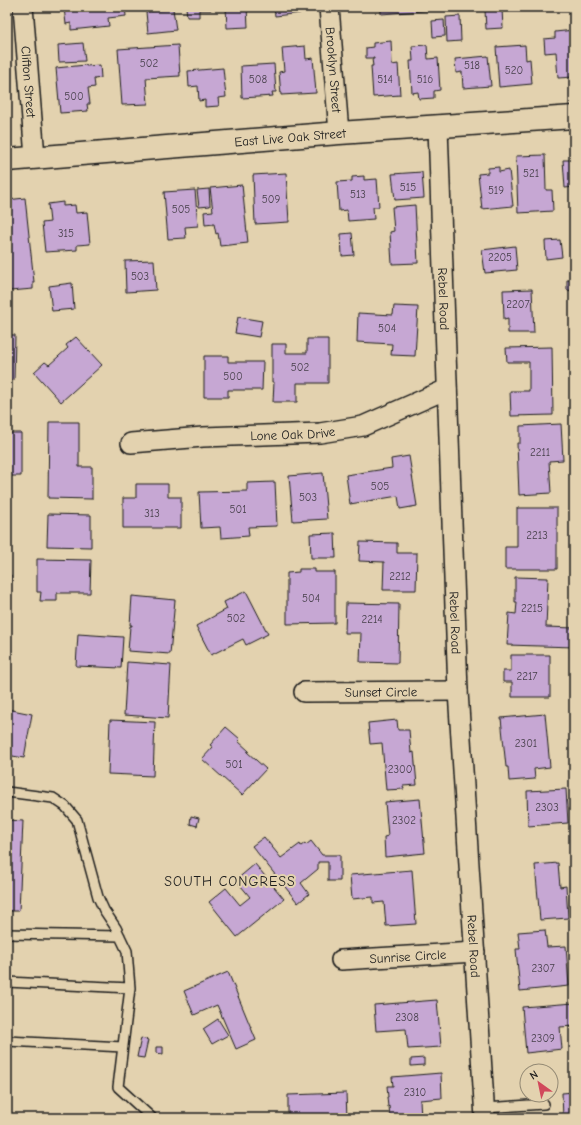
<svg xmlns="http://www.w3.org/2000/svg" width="581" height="1125" viewBox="0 0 581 1125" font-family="'Comic Neue',sans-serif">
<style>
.building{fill:#c6a7d3;stroke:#1c1c1c}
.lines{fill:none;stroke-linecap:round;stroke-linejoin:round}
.service-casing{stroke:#1c1c1c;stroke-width:12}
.minor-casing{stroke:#1c1c1c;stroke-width:22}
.tertiary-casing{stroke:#1c1c1c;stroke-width:25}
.service{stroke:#e3d2af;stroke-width:9}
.minor{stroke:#e3d2af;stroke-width:19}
.tertiary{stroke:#e3d2af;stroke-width:22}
.labels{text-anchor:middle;stroke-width:4;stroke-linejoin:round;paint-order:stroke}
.number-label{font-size:11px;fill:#463f4a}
.street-label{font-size:13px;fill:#1c1c1c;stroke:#e3d2af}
.neighbourhood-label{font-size:14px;letter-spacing:1px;fill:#1c1c1c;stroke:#e3d2af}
</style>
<rect width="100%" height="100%" fill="#e3d2af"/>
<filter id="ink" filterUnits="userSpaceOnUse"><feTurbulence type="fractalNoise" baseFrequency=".025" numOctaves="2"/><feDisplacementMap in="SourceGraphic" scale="8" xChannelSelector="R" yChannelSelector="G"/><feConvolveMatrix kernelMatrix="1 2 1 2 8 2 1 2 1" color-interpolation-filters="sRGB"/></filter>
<g filter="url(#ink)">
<path class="building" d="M69,7H125L126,16L108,18L109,26L71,30V23L66,24L64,8Z
M186,7H211V10H199V17H187Z
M226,7H247L248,27L227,28Z
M274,7H300L301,13L275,16Z
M381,7H435V10L381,14Z
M173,9L176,30L148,33L146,12Z
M502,9L503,28L486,29L485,10Z
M460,16L461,41L447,42L446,17Z
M444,20L445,36L433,37L432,21Z
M574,30V77L558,78L556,52L545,53L544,39L555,38V32Z
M391,41L392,65L398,64L400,95L373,97L371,66H373L372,59H374V58H366V48L373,47V43Z
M83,43L85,61L59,62L58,45Z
M178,45L180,76L146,78L148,104L122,105L118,49Z
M427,45L428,59L438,58L440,90L434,91V98L419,99L418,92L412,93L410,61H413L412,46Z
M525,45L526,60L530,59L532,84L499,87L496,47Z
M305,46L306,59L313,58L316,93L281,95L279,72L284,71L282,48Z
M488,56L491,86L463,88L462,72L456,73L455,59Z
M274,64L276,92H272L273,96L242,98L241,66Z
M86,65V66L100,65L101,78L94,79L95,87L88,88L90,104H87L88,111L60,113L56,68Z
M223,68L226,97L218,98L219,106L205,107V100L199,101L198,86L189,87L188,71Z
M571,154H574V187L565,188L563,160H572Z
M545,155L546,190H552L553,211L518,213L516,156Z
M499,167V172L509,170L513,206L482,209L478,174L488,173V168Z
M422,172L424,198L395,200L392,174Z
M286,173L289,222L255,224L253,175Z
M364,176V180L377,179L379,207H373L374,219L348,221L347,210L339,211L337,182L352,181V177Z
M242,185L248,243L220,246L218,233L216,234L214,224L205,225L204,212L213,211L210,188Z
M209,189L210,206L199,207L197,190Z
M195,190L198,226L185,227L186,238L168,239L164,192Z
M25,198L34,282H33V289L10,291L7,260V200Z
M63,202V206L75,205L76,213L87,212L90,244L77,245V250L45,252L42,223L50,222L48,204Z
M415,205L418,263L392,264L390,232L394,231L392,207Z
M352,233L354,255L342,256L341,234Z
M560,240L562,257L546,259L545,241Z
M515,246L517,270L485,273L482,250Z
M154,260L156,290L126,292L125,261Z
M567,280L574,281V291L567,290Z
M72,283L74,309L52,311L49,286Z
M532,289L534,333H508V318L504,319L503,290Z
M394,306L418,307L415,356L391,355L392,344L357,342L358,313L393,315Z
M238,317L262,321L259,337L235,333Z
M7,335H15L14,380H7Z
M76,337L102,365L61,402L34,372L45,362L49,365L68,348L66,345Z
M307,339H328V383H297V402H273L274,382H272V344H286V353H307Z
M552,347L553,415L511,416L510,391H529V362H507L506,348Z
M204,356H228V362H263L262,390H228V397H204Z
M49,422H79V467H92V499L48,498Z
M561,424L563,460L549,461L551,493L519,495L517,443H520V426Z
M7,433H21V476H7Z
M409,456L417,506L400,509L398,496L350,504L346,475L392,468L391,459Z
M323,473L327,519L293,521L289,476Z
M275,482L277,526L248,527L249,536L221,538L220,527L201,528L199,492L247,491V483Z
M136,484H168V497H181V528H123V498H136Z
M517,508H557V569H505V547H517Z
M48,514L91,515V547L47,546Z
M335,533L336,558H311L310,534Z
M360,542L397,543V553H417L416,590H383L384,562L359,561Z
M37,559L91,560L90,593H57V601H40L41,592H37Z
M299,569H315V572H335V623L287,624V573L299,572Z
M7,575H11L9,607H7Z
M515,577L548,578L546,627L574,628V647L507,645L509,613L516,614L517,602H515Z
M246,591L268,634L246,645L243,639L211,655L196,626L227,609L224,602Z
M132,596L175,600L170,654L128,651L130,626H132V625H130Z
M346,603L399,604L398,663L360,662L361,633H345Z
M78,634L123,637L121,668L76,666Z
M511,655H550V697H512V682H503V671H511Z
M127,662L171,665L168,718L124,715Z
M7,709L32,714L24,758L7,755Z
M545,714L550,767L534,769L535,779L509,781L508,767H506L501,718Z
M110,720L155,722L153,776L108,774Z
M397,720L398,730H409L411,753L414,752L417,785L403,786L404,789L386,790L382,743L370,744L368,723Z
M226,727L240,739L238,741L249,751L247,752L266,769L242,795L202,759L213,747L210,745Z
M566,789L568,823L528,826L527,791Z
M420,799L425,853L385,857L384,837L388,836L385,802Z
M191,816L199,818L197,826L190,824Z
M7,820L23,821L19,911H7Z
M264,837L281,858L300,844L301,846L305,843L306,845L311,841L322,855H340V881H328V862H318V869L301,883L309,894L298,903L252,846Z
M558,863L560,887L566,886L568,918L540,920L535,865Z
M255,864L284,899L237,937L209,902L226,888L240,905L250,897L236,880Z
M412,870L416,924L386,926L384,902L373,903V897L352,899L350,875Z
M545,930L547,947L566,946L569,986L520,991L516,949H520L518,932Z
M228,972L256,1040L236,1049L217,1005L194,1015L184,991Z
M437,1000L441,1047L408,1049L406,1029L376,1031L374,1005Z
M574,1003V1026L560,1027L562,1049L526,1053L522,1007Z
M218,1019L228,1035L212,1044L203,1029Z
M141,1038L148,1040L144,1058L137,1057Z
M156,1047H163V1054L156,1053Z
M424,1058V1065L411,1066V1059Z
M441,1073L442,1098L420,1100L421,1118H395V1117H390L389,1106L388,1107L387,1097H388L387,1086H393L392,1077Z
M574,1092V1118H563L562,1093Z
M346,1093L347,1118H288V1095Z"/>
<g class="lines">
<defs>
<path id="service" d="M7,792L53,798L65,806L77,820L98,897L104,910L116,928L127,951L130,988L118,1087L152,1118
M7,934L120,936
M7,982L130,988
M7,1041L123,1047
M485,1108L544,1104"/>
<g id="minor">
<path id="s1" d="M23,7L35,157"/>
<path id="s2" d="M329,7L339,133"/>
<path id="s3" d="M438,127L458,691L485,1118"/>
<path id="s4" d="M131,443L203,437L320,433L363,426L447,389"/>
<path id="s5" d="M304,692L458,691"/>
<path id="s6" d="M341,960L475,952"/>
</g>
<g id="tertiary">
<path id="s7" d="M7,160L339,133L574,117"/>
</g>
</defs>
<use href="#service" class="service-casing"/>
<use href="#minor" class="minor-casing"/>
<use href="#tertiary" class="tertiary-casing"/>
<use href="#service" class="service"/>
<use href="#minor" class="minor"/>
<use href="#tertiary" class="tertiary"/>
</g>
</g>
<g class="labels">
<g class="number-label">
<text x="149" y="67">502</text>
<text x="472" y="69">518</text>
<text x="514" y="74">520</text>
<text x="258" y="83">508</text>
<text x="385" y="83">514</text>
<text x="425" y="83">516</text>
<text x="74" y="100">500</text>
<text x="531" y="177">521</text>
<text x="408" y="191">515</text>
<text x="496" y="194">519</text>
<text x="358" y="198">513</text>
<text x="271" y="203">509</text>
<text x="181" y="213">505</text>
<text x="66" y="237">315</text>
<text x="500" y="261">2205</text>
<text x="140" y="280">503</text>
<text x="518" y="308">2207</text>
<text x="387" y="332">504</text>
<text x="300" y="371">502</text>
<text x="233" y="380">500</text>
<text x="540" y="456">2211</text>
<text x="380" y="490">505</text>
<text x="308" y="501">503</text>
<text x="238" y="513">501</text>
<text x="152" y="517">313</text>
<text x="537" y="539">2213</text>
<text x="400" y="580">2212</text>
<text x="311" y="602">504</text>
<text x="532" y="612">2215</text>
<text x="236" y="622">502</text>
<text x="372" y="623">2214</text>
<text x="527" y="680">2217</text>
<text x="526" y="747">2301</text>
<text x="234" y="768">501</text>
<text x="400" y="773">2300</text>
<text x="547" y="811">2303</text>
<text x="404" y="824">2302</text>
<text x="543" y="972">2307</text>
<text x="407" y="1021">2308</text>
<text x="543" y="1042">2309</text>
<text x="415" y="1096">2310</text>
</g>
<g class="street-label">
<text dy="5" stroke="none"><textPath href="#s2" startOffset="63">Brooklyn Street</textPath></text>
<text dy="5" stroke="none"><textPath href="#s1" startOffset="75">Clifton Street</textPath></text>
<text dy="5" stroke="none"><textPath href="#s7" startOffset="284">East Live Oak Street</textPath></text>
<text dy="5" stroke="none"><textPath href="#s3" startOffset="172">Rebel Road</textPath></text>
<text dy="5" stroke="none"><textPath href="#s4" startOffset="162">Lone Oak Drive</textPath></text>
<text dy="5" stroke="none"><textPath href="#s3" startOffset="496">Rebel Road</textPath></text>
<text dy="5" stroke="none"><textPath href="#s5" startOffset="77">Sunset Circle</textPath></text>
<text dy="5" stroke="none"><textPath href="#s3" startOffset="820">Rebel Road</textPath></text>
<text dy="5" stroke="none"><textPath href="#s6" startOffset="67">Sunrise Circle</textPath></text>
</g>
<g class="neighbourhood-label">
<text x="230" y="886">SOUTH CONGRESS</text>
</g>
</g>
<rect width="581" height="1125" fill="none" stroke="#e3d2af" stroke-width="24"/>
<rect x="12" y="12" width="557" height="1101" fill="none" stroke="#1c1c1c" stroke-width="1.5" filter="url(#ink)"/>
<g transform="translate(539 1083) rotate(327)"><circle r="19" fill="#e3d2af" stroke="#938974"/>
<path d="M0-3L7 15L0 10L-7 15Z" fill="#d1495b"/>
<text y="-6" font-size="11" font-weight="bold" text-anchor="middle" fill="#1c1c1c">N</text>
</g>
</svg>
